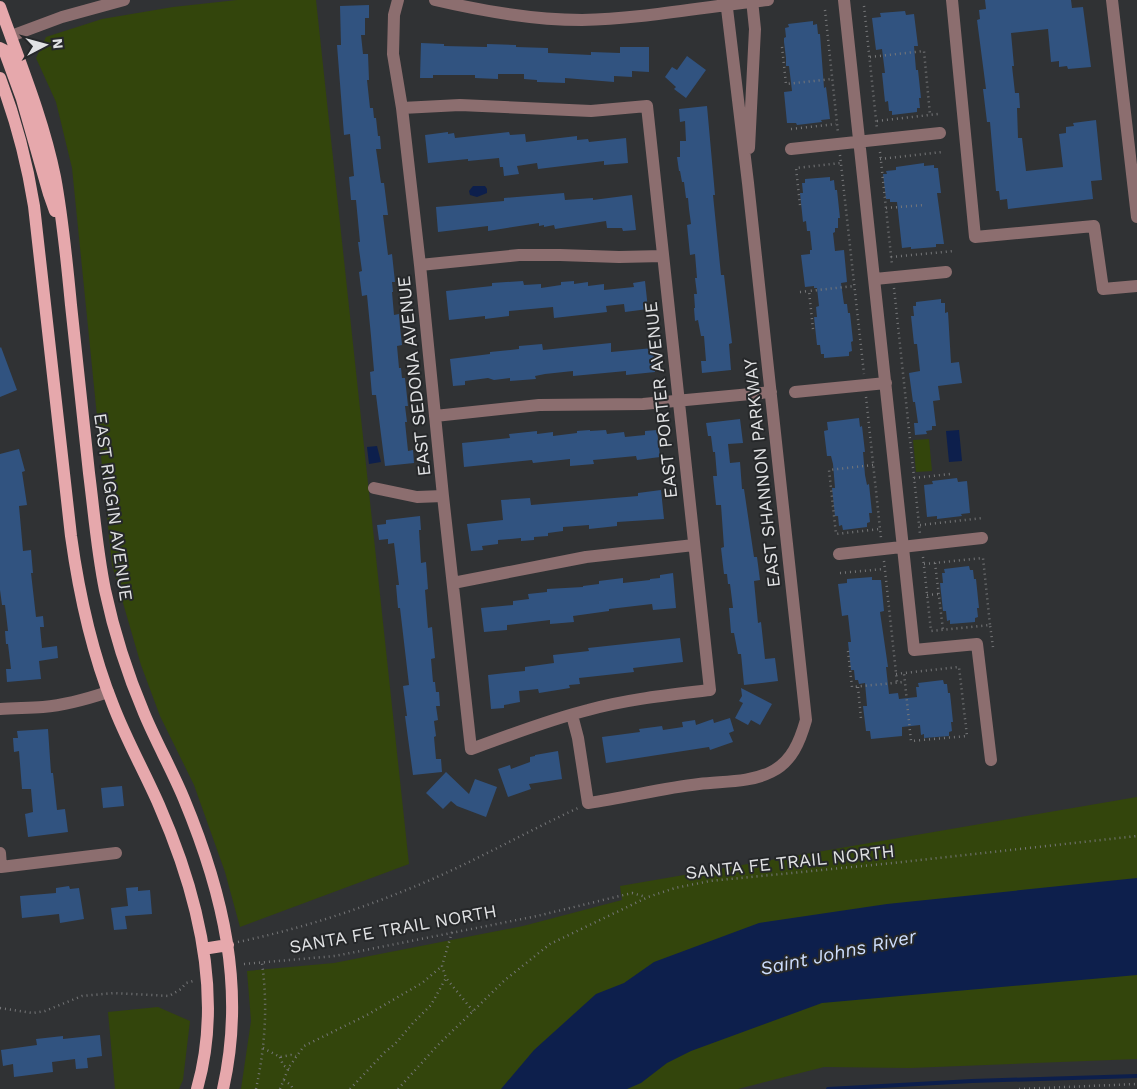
<svg xmlns="http://www.w3.org/2000/svg" width="1137" height="1089" viewBox="0 0 1137 1089" font-family="'Work Sans',sans-serif">
<style>
.green{fill:#33450c}
.water{fill:#0d1f4c}
.lines{fill:none;stroke-linecap:round;stroke-linejoin:round}
.stream{stroke:#0d1f4c;stroke-width:4}
.building{fill:#315380}
.path{stroke:#767779;stroke-width:2.5;stroke-dasharray:1 4;stroke-linecap:butt}
.minor{stroke:#8c6e6f;stroke-width:12}
.major{stroke:#e6a8ac;stroke-width:12}
.labels{text-anchor:middle;stroke-width:4;stroke-linejoin:round;paint-order:stroke}
.street-label{font-size:18px;fill:#e1e2e4;stroke:#26282a}
.water-label{font-size:19px;font-style:italic;fill:#cedefd;stroke:#26282a}
</style>
<rect width="100%" height="100%" fill="#303234"/>
<path class="green" d="M237,0H316L409,864L240,927L225,872L194,785L160,716L141,665L112,565L72,168L56,102L36,58L46,37L102,19L173,7Z
M929,439L932,471L916,472L913,440Z
M1137,797V1059L910,1068L824,1067L738,1089H241L251,1021L247,971L334,963L523,926L622,900L620,886Z
M158,1007L190,1021L183,1080L179,1089H115L108,1012Z"/>
<path class="water" d="M473,186H485L487,189V193L477,197L470,195L469,191Z
M959,430L962,461L949,462L946,431Z
M377,446L381,462L369,464L367,447Z
M1137,878V975L822,1003L691,1051L667,1063L641,1083L627,1089H501L534,1050L596,994L624,983L654,962L759,923L887,904Z"/>
<g class="lines">
<path class="stream" d="M828,1089L972,1081L1137,1076"/>
</g>
<path class="building" d="M985,0H1071L1072,8L1083,7L1091,67L1068,69L1067,66L1059,67V61L1051,62L1048,29L1011,33L1014,66H1012L1015,93H1019L1020,108H1017L1018,138H1022L1026,171L1063,167L1059,134L1066,133V127L1074,126L1073,123L1096,120L1102,180L1091,181L1093,199L1008,209L1007,199L1000,200L999,191H996L990,122H987L983,89H986L977,20L980,19L979,10L986,9Z
M369,5V18H365V35H361L363,54H368L369,80H367L370,108H373L374,118H376L378,136H380L381,149H376L381,183H384L388,215H383L388,255L392,254L395,282H392L393,292H392L394,315L399,314L400,327L402,345L397,346L399,368H401L402,378H405L408,406H405L407,422H405L408,451L413,450L414,463L385,466L376,395H372L370,372L374,371L371,336L367,295L362,296L359,272L362,271L358,242H360L356,200H351L349,177L354,176L350,134L344,135L337,45H341L340,6Z
M905,11L906,15L914,14L918,46H914L916,70H918L921,98H919L920,108H917V112L892,115V111H889L888,101L885,102L882,73H885L882,49L876,50L872,18L881,17L880,13Z
M813,21V25L817,24L818,34H820L824,88L826,87L830,119L821,120L822,122L797,125L796,123H787L784,92L792,91L789,66H786V58L784,42V38L786,37L785,28L789,27L788,24Z
M421,43L444,44V46L487,47V44L516,45V47L548,48V53L591,55V52L620,53V47H649V72L632,71V77L614,76V82L565,78V83L537,82V80L524,79V74H498V79L475,78V75H433V78H420Z
M687,56L706,70L686,98L674,89L676,87L665,77L672,67L677,70Z
M707,106L715,195H713L721,275H724L732,343L729,344L731,370L702,373L701,361H706L704,336H701L698,320L695,321L694,308H695L694,294H697L695,278H697L695,254L690,255L687,225L691,224L689,209L688,198H686L684,182H682L680,171H679L677,157H680V141H686L685,121L680,122L679,109Z
M448,132V134L454,133L455,138L509,132L510,135L525,134L526,142L577,136V140L588,139L589,142L626,138L628,163L604,165V161L538,169L537,163L517,166L519,174L504,176L503,167H500L499,158L468,161V159L428,163L425,135Z
M924,163V166L934,165V168H938L941,193H937L944,244H936V247L911,249V247L902,248L897,202H890V199H886L883,174H887L886,171L896,170V167Z
M830,177V181L834,180L835,190H837L840,218H838V228H835V232L833,233L835,251L844,250L847,282L841,283L844,304H847L848,313H850L853,341L851,342L852,351L849,352V356L824,358V354H821L820,345H817L814,317H817L816,307L819,306L817,288H814V286L805,287L801,255L810,254V250H812L810,231H807L806,221L803,222L800,193H803L802,183H805V179Z
M564,193L565,200L593,198V200L632,195L636,230L623,231L622,228H607L606,221L555,229L554,225L544,227V225L539,226V223L488,231V226L438,232L436,207L504,201V198Z
M523,281L524,285L541,284V288L561,285V282L574,281V284L588,282V286L604,284V290L634,287L633,283L645,281L648,309L625,312L624,304L606,306L607,312L554,318L553,307L509,311V316L485,319V316L449,320L446,291L492,286V283Z
M941,299V303H945V313L948,312L951,363L959,362L962,383L938,386L940,400L933,401L936,426H932V430L926,431L927,434L915,435L914,423H918L915,402H913L909,373L920,371L917,344H914L911,316H914L913,306H916V302Z
M611,343V352L653,348L655,372L626,375V371L573,376V371L545,374L535,376L536,379L510,381V378L494,380L488,378L465,381V385L453,386L450,359L490,354V352L519,349V346L542,344L543,350Z
M1,347L17,390L0,397V348Z
M859,418L860,427L862,426L865,452H863L865,475L867,485L869,484L872,513H869L870,522L867,523V527L843,530L842,525L839,526L838,516H835L832,488H835L833,464L831,456H827L824,431L828,430L827,422Z
M740,419L743,443L728,444L730,463L740,462L742,489H744L754,557H757L760,580L754,581L758,623L761,622L765,659L775,658L778,681L744,685L741,654H738L734,633H731L729,608H733L730,584H728L727,574H724L721,548L724,547L721,505H716L713,476H717L715,452H713L711,436H708L706,423Z
M590,430V431L606,430L607,434L624,432L625,437L645,435V431L657,430L660,457L637,460L636,456L593,460L594,464L570,466V459L533,463L532,460L464,467L462,443L510,438L509,434L537,431V434L553,432V436L577,433V431Z
M19,449L25,471L22,472L27,505L19,506L23,551L31,550L33,573H31L36,617L43,616L44,627H40L42,648L57,646L58,658L39,661L41,679L7,682L6,669H11L8,644H6L5,631H8L5,605H2L0,590V454Z
M957,478L958,482L967,481L970,513L961,514L962,516L937,519V516L927,517L924,485L933,484L932,481Z
M661,490L664,519L617,522V526L589,529V525L563,527V531L548,533V536L534,537V540L521,541V538L498,540V544L482,546L483,550L471,551L467,524L503,520L501,500L530,498L531,505L638,496V493Z
M420,516L421,530H419L421,563L426,562L427,575L428,589L425,590L428,628L432,627L435,658L431,659L433,682H435L436,692H439L440,706H436L438,720L434,721L436,736L434,737L436,759H441L442,772L413,775L405,716H407L403,686L409,685L400,608H398L396,585H399L394,543L388,544V539L379,540L377,525L386,524V520Z
M969,566L970,570H973L974,579H976L979,608H977L978,617L975,618V622L950,624V620L947,621L946,611H943L940,583H943L942,573H945L944,569Z
M673,573L676,608L653,610L652,604L609,609V611L573,616L574,622L550,624V620L507,625V630L484,632L481,608L513,605V601L529,599L528,594L547,592V589L583,587V586L599,584V581L623,578V583L650,580V579L660,578V575Z
M872,577V580H881L884,611L880,612L888,667H886L889,694L898,693L899,699L917,697L916,687H919L918,683L943,680L944,684H947L948,693H950L953,722H951L952,731L949,732V736L924,738V734L921,735L920,725L902,727V736L871,739L870,731H866L863,706H867L865,683L859,684L858,680H855L854,670H851L848,642H851L848,615L842,616L838,584L847,583V579Z
M680,638L683,662L633,668L634,672L579,678L580,684L569,685L570,688L539,693L538,689L519,691L520,702L504,705V708L491,709L488,675L525,671V667L554,663L553,655L589,651L588,648Z
M741,688L772,704L760,725L751,720L748,725L735,718L743,703L739,701L742,696Z
M730,718L734,731L729,733L733,742L710,750L709,747L606,763L602,737L640,732L639,729L662,726L663,730L683,727L682,722L695,720L696,725L713,719L714,723Z
M48,729L51,773H53L57,810L65,809L68,832L28,837L25,814L33,812L31,789H22L19,751L14,752L13,738H18L17,731Z
M558,751L562,779L529,784L531,789L508,797L498,769L510,765L511,769L530,762V757L535,756V755Z
M446,772L469,794L475,779L497,787L486,817L457,806L451,801L443,809L426,793Z
M122,786L124,806L103,808L101,788Z
M69,886L70,889L79,888L84,919L60,923L59,914L22,918L20,896L56,893V888Z
M138,887V891L150,890L152,914L125,916L127,929L114,930L111,908L128,906L126,888Z
M100,1035L102,1056L87,1058L88,1068L76,1069L75,1059L52,1062L53,1072L14,1077L13,1064L3,1066L1,1050L37,1045L36,1039L63,1036V1039Z"/>
<g class="lines">
<path class="path" d="M864,6L877,129
M825,10L838,133
M782,47L786,84L832,79
M870,57L924,51L930,115
M877,121L938,114
M791,129L836,124
M880,152L892,265
M840,155L864,374
M880,159L942,152
M800,205L796,168L841,163
M886,208L924,205
M891,257L954,251
M894,288L920,534
M800,292L809,291
M813,329L809,291L854,286
M866,397L881,538
M873,465L829,470L836,534L880,529
M914,478L950,474
M920,525L983,518
M923,557L931,631L990,625L993,647
M884,561L897,682
M935,563L943,630
M924,564L983,558L990,625
M840,573L884,569
M927,595L939,594
M848,651L852,687L904,682
M896,674L904,673L959,667L967,736L911,741L904,673
M858,687L861,719
M452,932L442,966L446,978L473,1011
M238,942C300,929 358,910 416,886C472,863 524,833 578,808
M244,964L335,956L537,916L632,893L646,897
M0,1008L33,1013L45,1011L82,996L114,993L169,996L181,989L186,983L193,981
M263,1048L280,1057L291,1055L296,1056
M280,1057L283,1065L289,1069
M284,1080L291,1085L293,1089
M256,1089C265,1047 268,1006 262,963
M280,1089L289,1067L304,1046L367,1015L422,983L442,966
M350,1089L385,1052L395,1044L413,1023L431,1005L446,978
M398,1089L437,1046L505,980L550,944L648,897L675,888L710,881L893,863L1137,836
M1019,1089L1137,1084"/>
<path class="minor" d="M398,0L394,15L393,54L402,108L420,265L443,496L471,749C510,735 548,720 588,710C628,699 669,695 710,690L647,106L591,111L460,105L402,108
M435,0C482,11 532,20 582,20C644,19 706,6 768,0
M844,0L914,650L977,644L991,760
M952,0L975,237L1094,226L1103,289L1137,286
M1112,0L1137,217
M11,36L62,17L124,0
M749,148L755,29L752,0
M791,149L940,133
M420,265L519,255H560L619,257L663,256
M875,279L946,272
M795,392L886,383
M435,416L539,405L643,404L771,392
M374,488L417,497L443,496
M839,554L982,538
M453,583L586,557L694,545
M0,709C14,708 29,708 43,707C66,705 87,699 108,692
M572,715L578,738L588,803C625,798 662,788 699,784C722,781 749,783 771,772C792,762 800,741 806,720L748,183L726,0
M0,853L1,867L116,853"/>
<path class="major" d="M0,7C20,63 43,118 55,177C63,220 67,263 71,305C77,361 83,417 89,473C94,512 97,551 105,590C114,632 127,673 144,713C156,742 172,770 184,799C223,893 246,988 223,1089
M0,48L4,50L22,99L49,194L55,211
M0,78C16,120 27,162 34,206L71,536C79,594 91,650 113,705C126,739 144,771 159,805C197,892 224,995 197,1089
M203,949L228,945"/>
</g>
<g class="labels">
<g class="street-label">
<text transform="translate(414 376) rotate(-96)" y="6">EAST SEDONA AVENUE</text>
<text transform="translate(661 400) rotate(-96)" y="6">EAST PORTER AVENUE</text>
<text transform="translate(762 473) rotate(-96)" y="6">EAST SHANNON PARKWAY</text>
<text transform="translate(113 507) rotate(82)" y="6">EAST RIGGIN AVENUE</text>
<text transform="translate(790 862) rotate(-6)" y="6">SANTA FE TRAIL NORTH</text>
<text transform="translate(393 929) rotate(-10)" y="6">SANTA FE TRAIL NORTH</text>
</g>
<g class="water-label">
<text transform="translate(838 952) rotate(-12)" y="7">Saint Johns River</text>
</g>
</g>
<g transform="translate(45 45) rotate(84)" stroke="#26282a" stroke-width="4" paint-order="stroke">
<path d="M0-4L9 19L0 12L-9 19Z" fill="#e1e2e4"/>
<text y="-8" font-size="14" font-weight="bold" text-anchor="middle" fill="#e1e2e4">N</text>
</g>
</svg>
